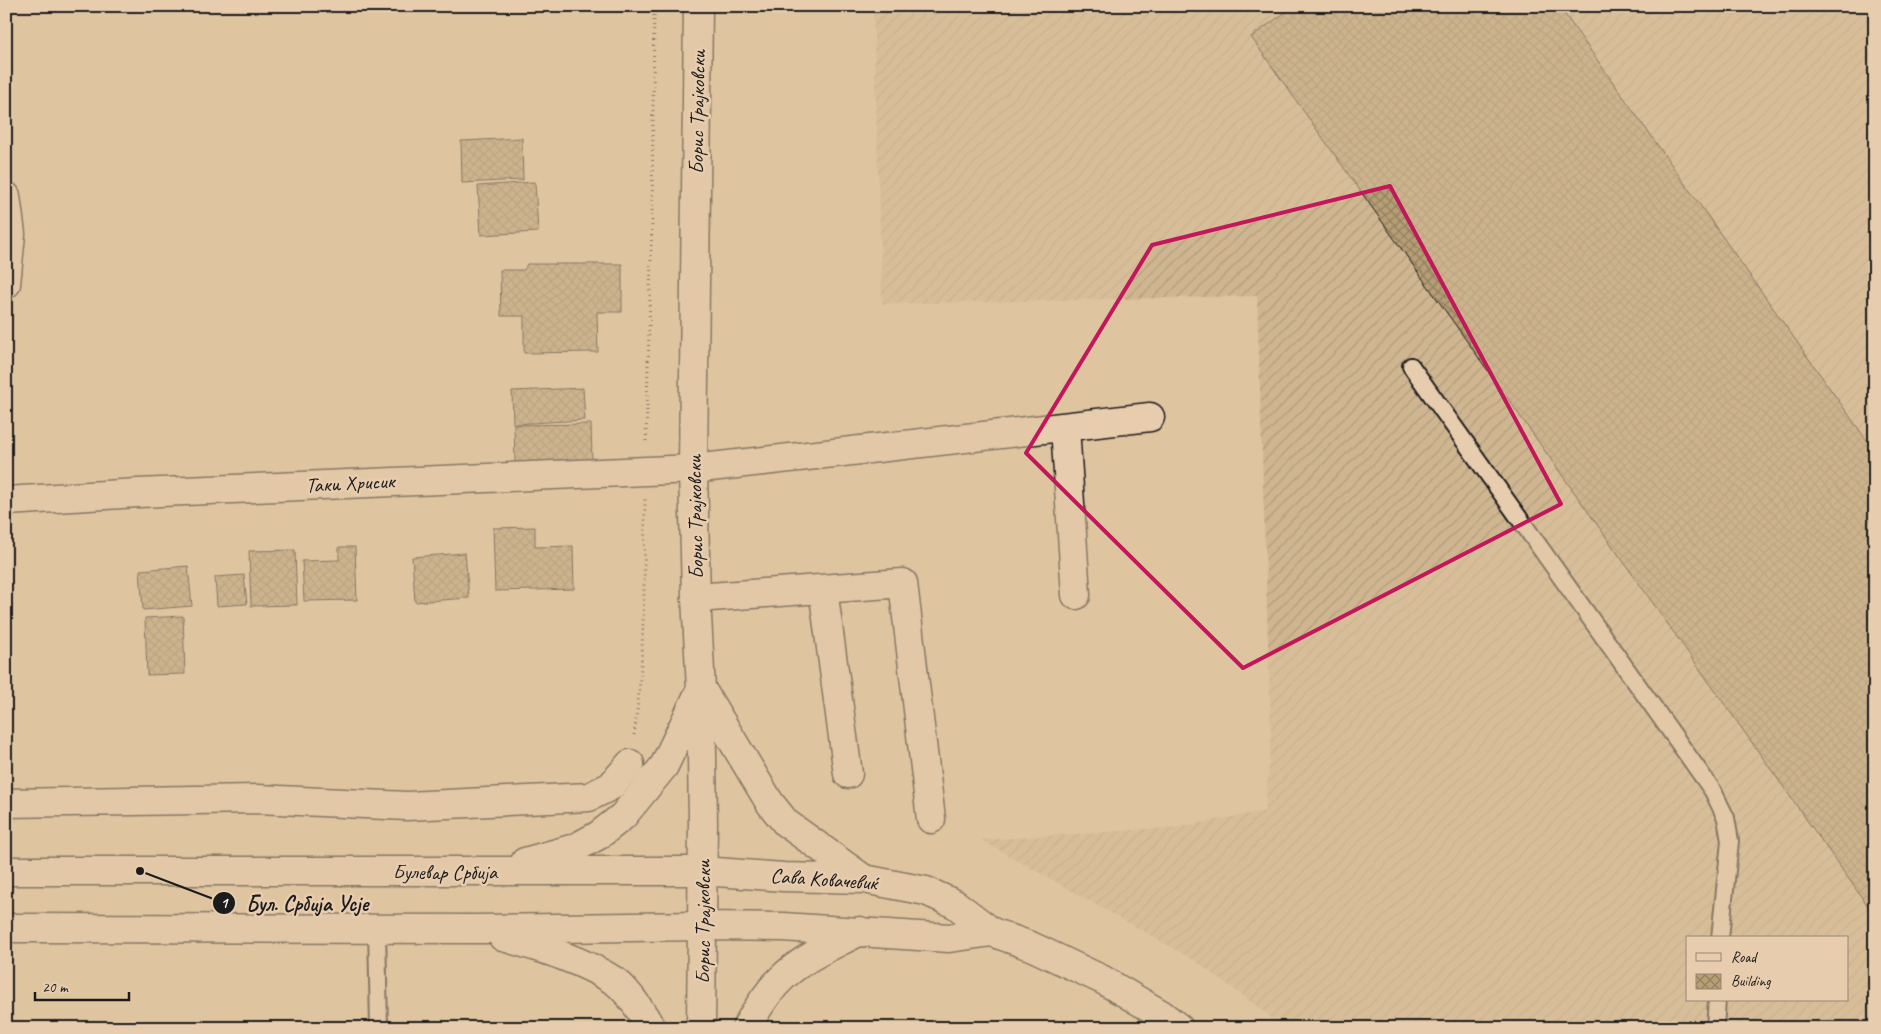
<svg xmlns="http://www.w3.org/2000/svg" width="1881" height="1034" viewBox="0 0 1881 1034" font-family="Caveat,sans-serif">
<style>
.industrial{fill:url(#industrial-furrows);fill-rule:evenodd}
.building{fill:url(#building-cross-hatch);stroke:#1c1c1c}
.lines{fill:none;stroke-linecap:round;stroke-linejoin:round}
.lane-casing{stroke:#1c1c1c;stroke-width:20}
.street-casing{stroke:#1c1c1c;stroke-width:31}
.secondary-casing{stroke:#1c1c1c;stroke-width:31}
.path{stroke:#1c1c1c;stroke-width:3;stroke-dasharray:1 4;stroke-linecap:butt}
.lane{stroke:#e7ccae;stroke-width:16}
.street{stroke:#e7ccae;stroke-width:28}
.secondary{stroke:#e7ccae;stroke-width:28}
.marked{fill:none;stroke:#c2185b;stroke-width:4;stroke-linejoin:round}
.labels{text-anchor:middle;stroke-width:5;stroke-linejoin:round;paint-order:stroke}
.street-label{font-size:21px;fill:#1c1c1c;stroke:#e7ccae}
.leader{fill:none;stroke:#1c1c1c;stroke-width:2}
.callout-dot{fill:#1c1c1c;stroke:#e7ccae;stroke-width:2}
.mark-label{font-size:15px;text-anchor:middle;font-weight:bold;fill:#fff}
.callout-label{font-size:22px;text-anchor:middle;font-weight:bold;fill:#1c1c1c;stroke:#e7ccae;stroke-width:5;stroke-linejoin:round;paint-order:stroke}
</style>
<defs>
<pattern id="industrial-furrows" width="10" height="10" patternUnits="userSpaceOnUse" patternTransform="scale(1.25)"><rect width="10" height="10" fill="#cfb691"/><path d="M-1 1l2-2M0 10L10 0M9 11l2-2" fill="none" stroke="#b19c7c"/></pattern>
<pattern id="building-cross-hatch" width="8" height="8" patternUnits="userSpaceOnUse" patternTransform="scale(1.25)"><rect width="8" height="8" fill="#b69e75"/><path d="M0 0l8 8M0 8l8-8" fill="none" stroke="#93805f"/></pattern>
</defs>
<rect width="100%" height="100%" fill="#dfc4a0"/>
<filter id="ink" filterUnits="userSpaceOnUse"><feTurbulence type="fractalNoise" baseFrequency=".02" numOctaves="2"/><feDisplacementMap in="SourceGraphic" scale="10" xChannelSelector="R" yChannelSelector="G"/><feConvolveMatrix kernelMatrix="1 2 1 2 8 2 1 2 1" color-interpolation-filters="sRGB"/></filter>
<g filter="url(#ink)">
<path class="industrial" d="M873,6H1875V1028H1278L1266,1013L1194,960L981,840L1179,827L1265,811L1271,737L1257,296L882,304ZM1687,938H1847V1000H1687Z"/>
<path class="building" d="M1294,6H1559L1875,452V916L1251,37Z
M522,138L523,180L462,183L461,141Z
M535,182L538,232L481,235L478,186Z
M527,264H622V312H597L598,352L524,353V316H501L500,270H524Z
M583,388L585,420L513,424L512,391Z
M591,424L592,461L515,462L514,425Z
M535,527V547L573,546L574,589L495,591L493,528Z
M339,547H355L357,600L304,601L302,561L339,560Z
M295,550L297,605L251,606L249,551Z
M465,553L469,598L415,602L412,557Z
M188,566L192,606L143,610L140,570Z
M244,575L247,604L217,606L215,577Z
M183,616L185,674L147,675L145,618Z"/>
<g class="lines">
<defs>
<path id="lane" d="M1411,366L1713,791L1726,818L1730,841L1720,938
M377,928L379,1028
M1715,1028L1717,1000"/>
<path id="street" d="M6,196L11,234L6,284
M1065,427L1076,595
M6,501L138,493L693,469L1150,417
M823,589L848,774
M696,598L903,583L931,819
M6,803L258,799L407,806L589,797L611,786L630,764"/>
<path id="secondary" d="M698,6L693,469L696,598L701,689L703,822L701,1028
M702,690L770,803L786,823L864,879
M525,862L575,848L599,835L623,816L664,766L698,695
M6,871H703L784,877L864,879L926,891L955,904L992,932L1033,947L1103,980L1161,1014L1179,1028
M6,928L475,929L703,926L783,927L949,938L992,932
M503,937C541,948 583,960 616,982C628,991 644,1015 651,1028
M746,1028C756,1010 768,991 783,977C804,957 834,945 860,931"/>
</defs>
<use href="#lane" class="lane-casing"/>
<use href="#street" class="street-casing"/>
<use href="#secondary" class="secondary-casing"/>
<path class="path" d="M646,441L652,220L654,6
M634,735C645,657 644,578 645,499"/>
<use href="#lane" class="lane"/>
<use href="#street" class="street"/>
<use href="#secondary" class="secondary"/>
</g>
</g>
<path d="M0 0H1881V1034H0ZM1390,186L1561,504L1243,668L1026,453L1152,245Z" fill="#dfc4a0" fill-opacity=".55" fill-rule="evenodd"/>
<path class="marked" d="M1390,186L1561,504L1243,668L1026,453L1152,245Z"/>
<g class="labels">
<g class="street-label">
<text transform="translate(697 112) rotate(-89)" y="7">Борис Трајковски</text>
<text transform="translate(350 483) rotate(-3)" y="7">Таки Хрисик</text>
<text transform="translate(695 517) rotate(-91)" y="7">Борис Трајковски</text>
<text x="445" y="879">Булевар Србија</text>
<text transform="translate(824 879) rotate(4)" y="7">Сава Ковачевиќ</text>
<text transform="translate(703 922) rotate(-90)" y="7">Борис Трајковски</text>
</g>
</g>
<path class="leader" d="M140 871L224 903"/>
<g class="callout-dot">
<circle cx="140" cy="871" r="5"/>
<circle cx="224" cy="903" r="12"/>
</g>
<g class="mark-label">
<text x="224" y="908">1</text>
</g>
<g class="callout-label">
<text x="307" y="911">Бул. Србија Усје</text>
</g>
<rect width="1881" height="1034" fill="none" stroke="#e7ccae" stroke-width="25"/>
<rect x="12" y="12" width="1856" height="1009" fill="none" stroke="#1c1c1c" stroke-width="2" filter="url(#ink)"/>
<rect x="1686" y="936" width="162" height="65" fill="#e7ccae" stroke="#968674"/>
<rect x="1696" y="953" width="25" height="8" fill="#e7ccae" stroke="#968674"/>
<text x="1731" y="962" font-size="15" fill="#1c1c1c">Road</text>
<rect x="1696" y="974" width="25" height="15" fill="url(#building-cross-hatch)" stroke="#968674"/>
<text x="1731" y="986" font-size="15" fill="#1c1c1c">Building</text>
<path d="M35 992v8h94v-8" fill="none" stroke="#1c1c1c" stroke-width="2.5"/>
<text x="42" y="992" font-size="15" fill="#1c1c1c" stroke="#e7ccae" stroke-width="4" paint-order="stroke">20 m</text>
</svg>
